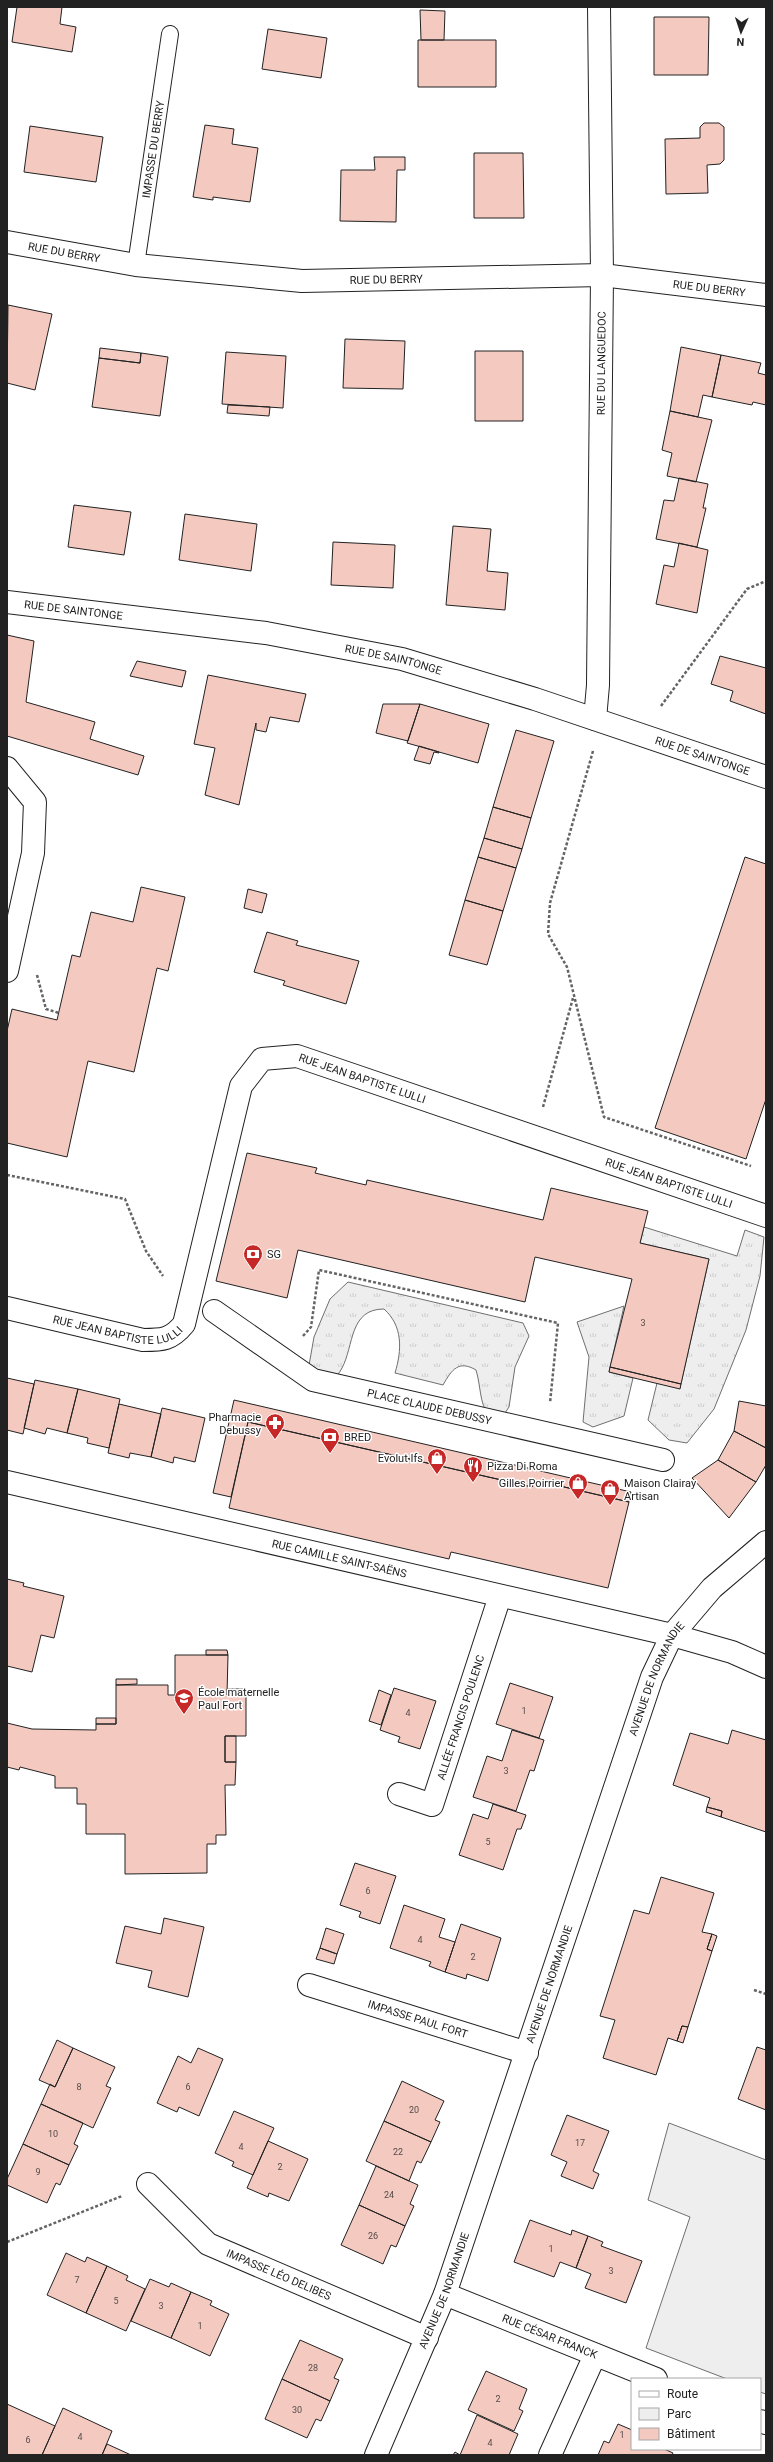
<svg xmlns="http://www.w3.org/2000/svg" width="773" height="2462" viewBox="0 0 773 2462" font-family="Roboto,sans-serif">
<style>
.grass{fill:url(#grass-tufts);stroke:#6f6f6f}
.park{fill:#eee;stroke:#6f6f6f}
.building{fill:#f3c9c0;stroke:#222}
.lines{fill:none;stroke-linecap:round;stroke-linejoin:round}
.lane-casing{stroke:#222;stroke-width:18}
.street-casing{stroke:#222;stroke-width:24}
.secondary-casing{stroke:#222;stroke-width:24}
.path{stroke:#646464;stroke-width:2.5;stroke-dasharray:3 2;stroke-linecap:butt}
.lane{stroke:#fff;stroke-width:16}
.street{stroke:#fff;stroke-width:22}
.secondary{stroke:#fff;stroke-width:22}
.labels{text-anchor:middle;stroke-width:3;stroke-linejoin:round;paint-order:stroke}
.number-label{font-size:9px;fill:#564c4a}
.street-label{font-size:11px;fill:#222;stroke:#fff}
.poi-label{font-size:11px;fill:#222;stroke:#fff;text-anchor:start}
</style>
<defs>
<pattern id="grass-tufts" width="24" height="20" patternUnits="userSpaceOnUse"><rect width="24" height="20" fill="#eee"/><path d="M3 7l-1-3M5 7V3M7 7l1-3M15 17l-1-3M17 17v-4M19 17l1-3" fill="none" stroke="#ccc"/></pattern>
</defs>
<rect width="100%" height="100%" fill="#fff"/>
<path class="grass" d="M644,1227L737,1256L745,1230L764,1237L760,1276L746,1330L714,1409L687,1443L669,1440L648,1420L657,1383L680,1388L709,1259L640,1243Z
M348,1282L523,1323L529,1336L515,1367L509,1407L501,1419L489,1417C479,1402 481,1386 476,1370C459,1360 452,1369 443,1385L395,1373C402,1350 403,1326 384,1309C349,1309 354,1346 342,1368C340,1372 336,1377 333,1381L308,1371L314,1337L330,1299Z
M624,1306L609,1372L633,1378L624,1416L593,1427L583,1422L589,1357L577,1322Z"/>
<path class="park" d="M669,2123L766,2160V2394L760,2392V2379H727L646,2348L690,2217L648,2200Z"/>
<path class="building" d="M17,7H62L60,24L76,27L72,52L12,42Z
M420,10L445,11L444,40H421Z
M654,17H709L708,75H654Z
M268,29L327,38L321,78L262,69Z
M418,40H496V87H418Z
M704,123H719L724,127V160L720,164L707,165L708,193L666,194L665,139L700,138V127Z
M205,125L234,129L232,144L258,148L250,202L213,197V200L193,197Z
M30,126L103,137L96,182L24,172Z
M474,153H523L524,218H474Z
M374,157H405V170H397L396,222L340,221L341,170H375Z
M8,305L52,314L35,390L7,383Z
M345,339L405,341L403,389L343,388Z
M681,347L721,355L712,397L703,395L698,417L670,411Z
M100,348L141,353L140,363L99,358Z
M475,351H523V421H475Z
M226,352L286,356L283,408L222,404Z
M141,353L168,357L160,416L92,407L99,358L140,363Z
M721,355L761,363L758,373L766,375V405L753,402L752,405L712,397Z
M228,405L270,407L269,416L227,413Z
M670,411L712,420L696,482L667,476L672,453L662,450Z
M679,478L708,484L703,508H706L697,547L656,539L664,500L674,501Z
M74,505L131,512L124,555L68,547Z
M185,514L257,524L251,571L179,560Z
M453,526L491,529L487,571L508,573L505,610L446,605Z
M333,542L395,545L393,588L331,585Z
M679,543L708,550L697,613L656,604L664,565L674,567Z
M7,635L34,641L26,702L95,722L90,739L144,756L138,775L7,736Z
M720,656L766,668V714L730,701L733,691L711,684Z
M137,661L186,671L182,687L130,676Z
M208,675L306,694L299,722L270,717L266,732L256,730V723L239,805L205,795L215,748L194,744Z
M383,704H420L408,741L376,733Z
M420,704L489,724L478,763L407,743Z
M516,730L554,741L531,818L493,807Z
M419,746L439,752V753L434,752L430,764L414,760Z
M493,807L531,818L522,849L484,838Z
M484,838L522,849L516,868L478,857Z
M478,857L516,868L503,911L465,900Z
M745,857L766,864V1099L746,1159L655,1128Z
M141,887L185,897L168,971L157,968L134,1072L88,1061L67,1157L7,1143V1031L12,1009L57,1020L72,955L80,957L91,912L133,922Z
M248,889L267,894L262,913L244,908Z
M465,900L503,911L487,965L449,955Z
M267,932L298,941L296,945L359,961L346,1004L283,985L285,981L254,972Z
M247,1153L317,1168L315,1173L366,1185L367,1180L543,1220L551,1188L648,1211L640,1243L709,1259L681,1384L610,1367L632,1279L535,1257L525,1302L298,1250L287,1298L216,1281Z
M610,1367L681,1384L680,1389L609,1372Z
M7,1378L34,1384L23,1434L7,1430Z
M35,1380L78,1389L67,1433L47,1428L45,1434L24,1428Z
M78,1389L120,1399L109,1448L87,1443L88,1438L67,1433Z
M234,1400L631,1492L629,1502L534,1480L532,1487L248,1422L231,1497L213,1493Z
M739,1401L766,1406V1448L734,1431Z
M119,1404L161,1414L151,1457L130,1453L129,1458L108,1453Z
M162,1408L205,1418L195,1462L174,1457L173,1463L151,1457Z
M248,1422L532,1487L534,1480L629,1502L608,1588L451,1552L449,1559L229,1508Z
M734,1431L766,1448V1465L756,1482L718,1460Z
M718,1460L756,1482L729,1518L692,1478Z
M7,1579L24,1583L23,1586L64,1596L54,1638L41,1635L32,1672L7,1666Z
M206,1650H227L228,1655H206Z
M175,1655H228L227,1695H246V1736H225V1762H236L235,1785H225L226,1835H216V1844H207V1873L125,1874V1834H86V1804H77V1788H55V1776L20,1767L19,1770L7,1767V1723L32,1729L96,1730V1724H116V1685H168V1695H175Z
M116,1679H137V1684L116,1685Z
M510,1683L553,1697L539,1738L496,1724Z
M394,1688L436,1701L420,1749L398,1742L400,1737L380,1730Z
M227,1689H246V1695H227Z
M379,1690L391,1695L381,1725L369,1721Z
M96,1718H116V1724H96Z
M512,1730L544,1740L534,1771L530,1770L516,1811L473,1797L487,1756L502,1761Z
M732,1730L766,1740V1832L721,1817L722,1811L707,1807L710,1798L673,1785L690,1733L728,1744Z
M225,1736H236V1762H225Z
M493,1804L526,1815L521,1829H517L503,1870L459,1855L473,1814L488,1819Z
M707,1807L722,1811L721,1817L706,1812Z
M355,1863L396,1876L380,1924L359,1917L361,1912L340,1905Z
M661,1877L714,1893L702,1932L712,1934L707,1949L712,1951L688,2027L682,2026L677,2041L668,2038L656,2075L603,2058L615,2020L600,2016L634,1910L649,1914Z
M404,1905L445,1919L439,1937L455,1942L445,1972L429,1966L431,1962L390,1948Z
M164,1918L204,1927L188,1997L148,1987L152,1971L116,1963L125,1926L161,1934Z
M461,1924L501,1938L488,1981L467,1974L466,1979L445,1972Z
M326,1928L344,1934L337,1954L320,1948Z
M712,1934L717,1936L712,1951L707,1949Z
M320,1948L337,1954L334,1964L316,1959Z
M682,2026L688,2027L683,2043L677,2041Z
M57,2040L73,2048L55,2087L39,2080Z
M757,2047L766,2050V2110L738,2099Z
M73,2048L115,2067L106,2086L111,2088L93,2128L41,2104L50,2084L55,2087Z
M198,2048L223,2059L199,2116L179,2107L177,2112L157,2103L178,2056L191,2063Z
M402,2081L444,2101L435,2120L440,2122L431,2142L384,2121Z
M41,2104L83,2123L74,2144L78,2146L69,2165L23,2144Z
M234,2111L274,2128L253,2175L232,2166L234,2162L215,2153Z
M567,2115L609,2131L593,2171L599,2174L593,2189L561,2176L567,2162L551,2155Z
M384,2121L431,2142L421,2163L417,2161L409,2181L366,2161Z
M268,2141L308,2159L289,2201L269,2193L268,2197L247,2188Z
M23,2144L69,2165L60,2185L56,2183L47,2203L7,2185V2179Z
M376,2166L418,2185L410,2204L414,2206L405,2226L359,2205Z
M359,2205L405,2226L396,2247L391,2245L383,2264L341,2245Z
M530,2220L571,2235L572,2230L588,2236L576,2268L560,2262L554,2277L514,2262Z
M588,2236L603,2242L601,2246L642,2261L626,2303L585,2288L591,2274L576,2268Z
M66,2253L85,2262L87,2257L107,2266L86,2313L47,2295Z
M107,2266L128,2276L126,2280L145,2289L126,2331L86,2313Z
M150,2279L169,2287L171,2283L191,2292L171,2338L131,2321Z
M191,2292L212,2301L210,2305L229,2314L210,2356L171,2338Z
M300,2340L343,2359L334,2378L339,2380L330,2401L282,2379Z
M486,2371L527,2389L519,2409L523,2411L514,2431L468,2410Z
M282,2379L330,2401L321,2421L316,2419L307,2438L265,2419Z
M7,2404L55,2426L42,2455H7Z
M63,2408L112,2431L102,2455H42Z
M477,2415L518,2434L509,2455H453L455,2452L460,2455Z
M618,2424L632,2430V2449H664L673,2453L672,2455H598L604,2441L609,2443Z
M107,2444L131,2455H102Z"/>
<g class="lines">
<defs>
<g id="lane">
<path id="s1" d="M136,265L170,34"/>
</g>
<g id="street">
<path id="s2" d="M7,242L136,265L302,281L602,275L766,295"/>
<path id="s3" d="M595,719L598,685L602,275L599,7"/>
<path d="M7,768L35,802L33,853L7,971"/>
<path id="s4" d="M7,1308L143,1340C162,1340 171,1340 184,1324L241,1086L262,1059L297,1056L766,1216"/>
<path id="s5" d="M214,1311L313,1380L663,1460"/>
<path id="s6" d="M7,1482L672,1635L732,1652L766,1667"/>
<path id="s7" d="M399,1794L432,1805L500,1596"/>
<path id="s8" d="M309,1985L527,2053"/>
<path id="s9" d="M148,2184L208,2244L427,2338"/>
<path id="s10" d="M445,2294L656,2379"/>
<path d="M760,2421L766,2423"/>
<path id="s11" d="M376,2455L445,2294L652,1677L672,1635L712,1588L766,1542"/>
<path d="M550,2455L595,2355"/>
</g>
<g id="secondary">
<path id="s12" d="M7,602L266,633L402,659L535,699L766,777"/>
</g>
</defs>
<use href="#lane" class="lane-casing"/>
<use href="#street" class="street-casing"/>
<use href="#secondary" class="secondary-casing"/>
<path class="path" d="M661,706L747,589L766,581
M593,751L550,903L548,934L567,967L604,1117L751,1166
M37,975L46,1009L59,1013
M543,1107L573,998
M7,1175L125,1199L146,1251L163,1276
M303,1336L311,1327L319,1270L558,1323L550,1403
M754,1990L766,1994
M7,2242L122,2196"/>
<use href="#lane" class="lane"/>
<use href="#street" class="street"/>
<use href="#secondary" class="secondary"/>
</g>
<defs>
<symbol id="bank-pin" viewBox="-11 -11 22 30"><path d="M0 17L-7.5 6A9.5 9.5 0 1 1 7.5 6Z" fill="#c62828" stroke="#fff"/><path d="M-6-4H6V4H-6ZM0-2.3a2.3 2.3 0 1 0 0 4.6a2.3 2.3 0 1 0 0-4.6Z" fill="#fff"/></symbol>
<symbol id="pharmacy-pin" viewBox="-11 -11 22 30"><path d="M0 17L-7.5 6A9.5 9.5 0 1 1 7.5 6Z" fill="#c62828" stroke="#fff"/><path d="M-2-6h4v4h4v4h-4v4h-4v-4h-4v-4h4Z" fill="#fff"/></symbol>
<symbol id="shop-pin" viewBox="-11 -11 22 30"><path d="M0 17L-7.5 6A9.5 9.5 0 1 1 7.5 6Z" fill="#c62828" stroke="#fff"/><path d="M-5-2.5h2.3a2.7 3.5 0 0 1 5.4 0H5L5.5 6h-11ZM-1.5-2.5h3a1.5 2.3 0 0 0-3 0Z" fill="#fff"/></symbol>
<symbol id="restaurant-pin" viewBox="-11 -11 22 30"><path d="M0 17L-7.5 6A9.5 9.5 0 1 1 7.5 6Z" fill="#c62828" stroke="#fff"/><path d="M-5-6h1v4h1v-4h1v4h1v-4h1v5L-1.5 .5V6h-2V.5L-5-1ZM5-6V6H3V1.5H1.5Q1.5-4 5-6Z" fill="#fff"/></symbol>
<symbol id="school-pin" viewBox="-11 -11 22 30"><path d="M0 17L-7.5 6A9.5 9.5 0 1 1 7.5 6Z" fill="#c62828" stroke="#fff"/><path d="M0-5L7-2L0 1L-7-2ZM-4 1L0 2.5L4 1V4Q0 6-4 4Z" fill="#fff"/></symbol>
</defs>
<g fill-rule="evenodd">
<use href="#bank-pin" x="242" y="1243" width="22" height="30"/>
<use href="#pharmacy-pin" x="264" y="1412" width="22" height="30"/>
<use href="#bank-pin" x="319" y="1426" width="22" height="30"/>
<use href="#shop-pin" x="426" y="1447" width="22" height="30"/>
<use href="#restaurant-pin" x="462" y="1455" width="22" height="30"/>
<use href="#shop-pin" x="567" y="1472" width="22" height="30"/>
<use href="#shop-pin" x="599" y="1478" width="22" height="30"/>
<use href="#school-pin" x="173" y="1687" width="22" height="30"/>
</g>
<g class="labels">
<g class="number-label">
<text x="643" y="1326">3</text>
<text x="524" y="1714">1</text>
<text x="408" y="1716">4</text>
<text x="506" y="1774">3</text>
<text x="488" y="1845">5</text>
<text x="368" y="1894">6</text>
<text x="420" y="1943">4</text>
<text x="473" y="1960">2</text>
<text x="79" y="2090">8</text>
<text x="188" y="2090">6</text>
<text x="414" y="2113">20</text>
<text x="53" y="2137">10</text>
<text x="580" y="2146">17</text>
<text x="241" y="2150">4</text>
<text x="398" y="2155">22</text>
<text x="280" y="2170">2</text>
<text x="38" y="2175">9</text>
<text x="389" y="2198">24</text>
<text x="373" y="2239">26</text>
<text x="551" y="2252">1</text>
<text x="611" y="2274">3</text>
<text x="77" y="2283">7</text>
<text x="116" y="2304">5</text>
<text x="161" y="2309">3</text>
<text x="200" y="2329">1</text>
<text x="313" y="2371">28</text>
<text x="498" y="2402">2</text>
<text x="297" y="2413">30</text>
<text x="622" y="2438">1</text>
<text x="80" y="2440">4</text>
<text x="28" y="2443">6</text>
<text x="490" y="2446">4</text>
</g>
<g class="street-label">
<text dy="4" stroke="none"><textPath href="#s1" startOffset="117">IMPASSE DU BERRY</textPath></text>
<text dy="4" stroke="none"><textPath href="#s2" startOffset="58">RUE DU BERRY</textPath></text>
<text dy="4" stroke="none"><textPath href="#s2" startOffset="382">RUE DU BERRY</textPath></text>
<text dy="4" stroke="none"><textPath href="#s2" startOffset="706">RUE DU BERRY</textPath></text>
<text dy="4" stroke="none"><textPath href="#s3" startOffset="356">RUE DU LANGUEDOC</textPath></text>
<text dy="4" stroke="none"><textPath href="#s12" startOffset="67">RUE DE SAINTONGE</textPath></text>
<text dy="4" stroke="none"><textPath href="#s12" startOffset="391">RUE DE SAINTONGE</textPath></text>
<text dy="4" stroke="none"><textPath href="#s12" startOffset="715">RUE DE SAINTONGE</textPath></text>
<text dy="4" stroke="none"><textPath href="#s4" startOffset="569">RUE JEAN BAPTISTE LULLI</textPath></text>
<text dy="4" stroke="none"><textPath href="#s4" startOffset="893">RUE JEAN BAPTISTE LULLI</textPath></text>
<text dy="4" stroke="none"><textPath href="#s4" startOffset="114">RUE JEAN BAPTISTE LULLI</textPath></text>
<text dy="4" stroke="none"><textPath href="#s5" startOffset="240">PLACE CLAUDE DEBUSSY</textPath></text>
<text dy="4" stroke="none"><textPath href="#s6" startOffset="341">RUE CAMILLE SAINT-SAËNS</textPath></text>
<text dy="4" stroke="none"><textPath href="#s11" startOffset="826">AVENUE DE NORMANDIE</textPath></text>
<text dy="4" stroke="none"><textPath href="#s7" startOffset="127">ALLÉE FRANCIS POULENC</textPath></text>
<text dy="4" stroke="none"><textPath href="#s11" startOffset="502">AVENUE DE NORMANDIE</textPath></text>
<text dy="4" stroke="none"><textPath href="#s8" startOffset="114">IMPASSE PAUL FORT</textPath></text>
<text dy="4" stroke="none"><textPath href="#s9" startOffset="162">IMPASSE LÉO DELIBES</textPath></text>
<text dy="4" stroke="none"><textPath href="#s11" startOffset="178">AVENUE DE NORMANDIE</textPath></text>
<text dy="4" stroke="none"><textPath href="#s10" startOffset="113">RUE CÉSAR FRANCK</textPath></text>
</g>
<g class="poi-label">
<text x="267" y="1258">SG</text>
<text x="261" y="1421" text-anchor="end">Pharmacie<tspan x="261" dy="13">Debussy</tspan></text>
<text x="344" y="1441">BRED</text>
<text x="423" y="1462" text-anchor="end">Evolut Ifs</text>
<text x="487" y="1470">Pizza Di Roma</text>
<text x="564" y="1487" text-anchor="end">Gilles Poirrier</text>
<text x="624" y="1487">Maison Clairay<tspan x="624" dy="13">Artisan</tspan></text>
<text x="198" y="1696">École maternelle<tspan x="198" dy="13">Paul Fort</tspan></text>
</g>
</g>
<rect width="773" height="2462" fill="none" stroke="#222222" stroke-width="16"/>
<rect x="631" y="2378" width="130" height="72" fill="#ffffff" stroke="#a7a7a7"/>
<rect x="639" y="2391" width="20" height="6" fill="#ffffff" stroke="#a7a7a7"/>
<text x="667" y="2398" font-size="12" fill="#222222">Route</text>
<rect x="639" y="2408" width="20" height="12" fill="#eeeeee" stroke="#a7a7a7"/>
<text x="667" y="2418" font-size="12" fill="#222222">Parc</text>
<rect x="639" y="2428" width="20" height="12" fill="#f3c9c0" stroke="#a7a7a7"/>
<text x="667" y="2438" font-size="12" fill="#222222">Bâtiment</text>
<g transform="translate(741 32) rotate(183)" stroke="#ffffff" stroke-width="3" paint-order="stroke">
<path d="M0-3L7 15L0 10L-7 15Z" fill="#222222"/>
<text y="-6" font-size="11" font-weight="bold" text-anchor="middle" fill="#222222">N</text>
</g>
</svg>
